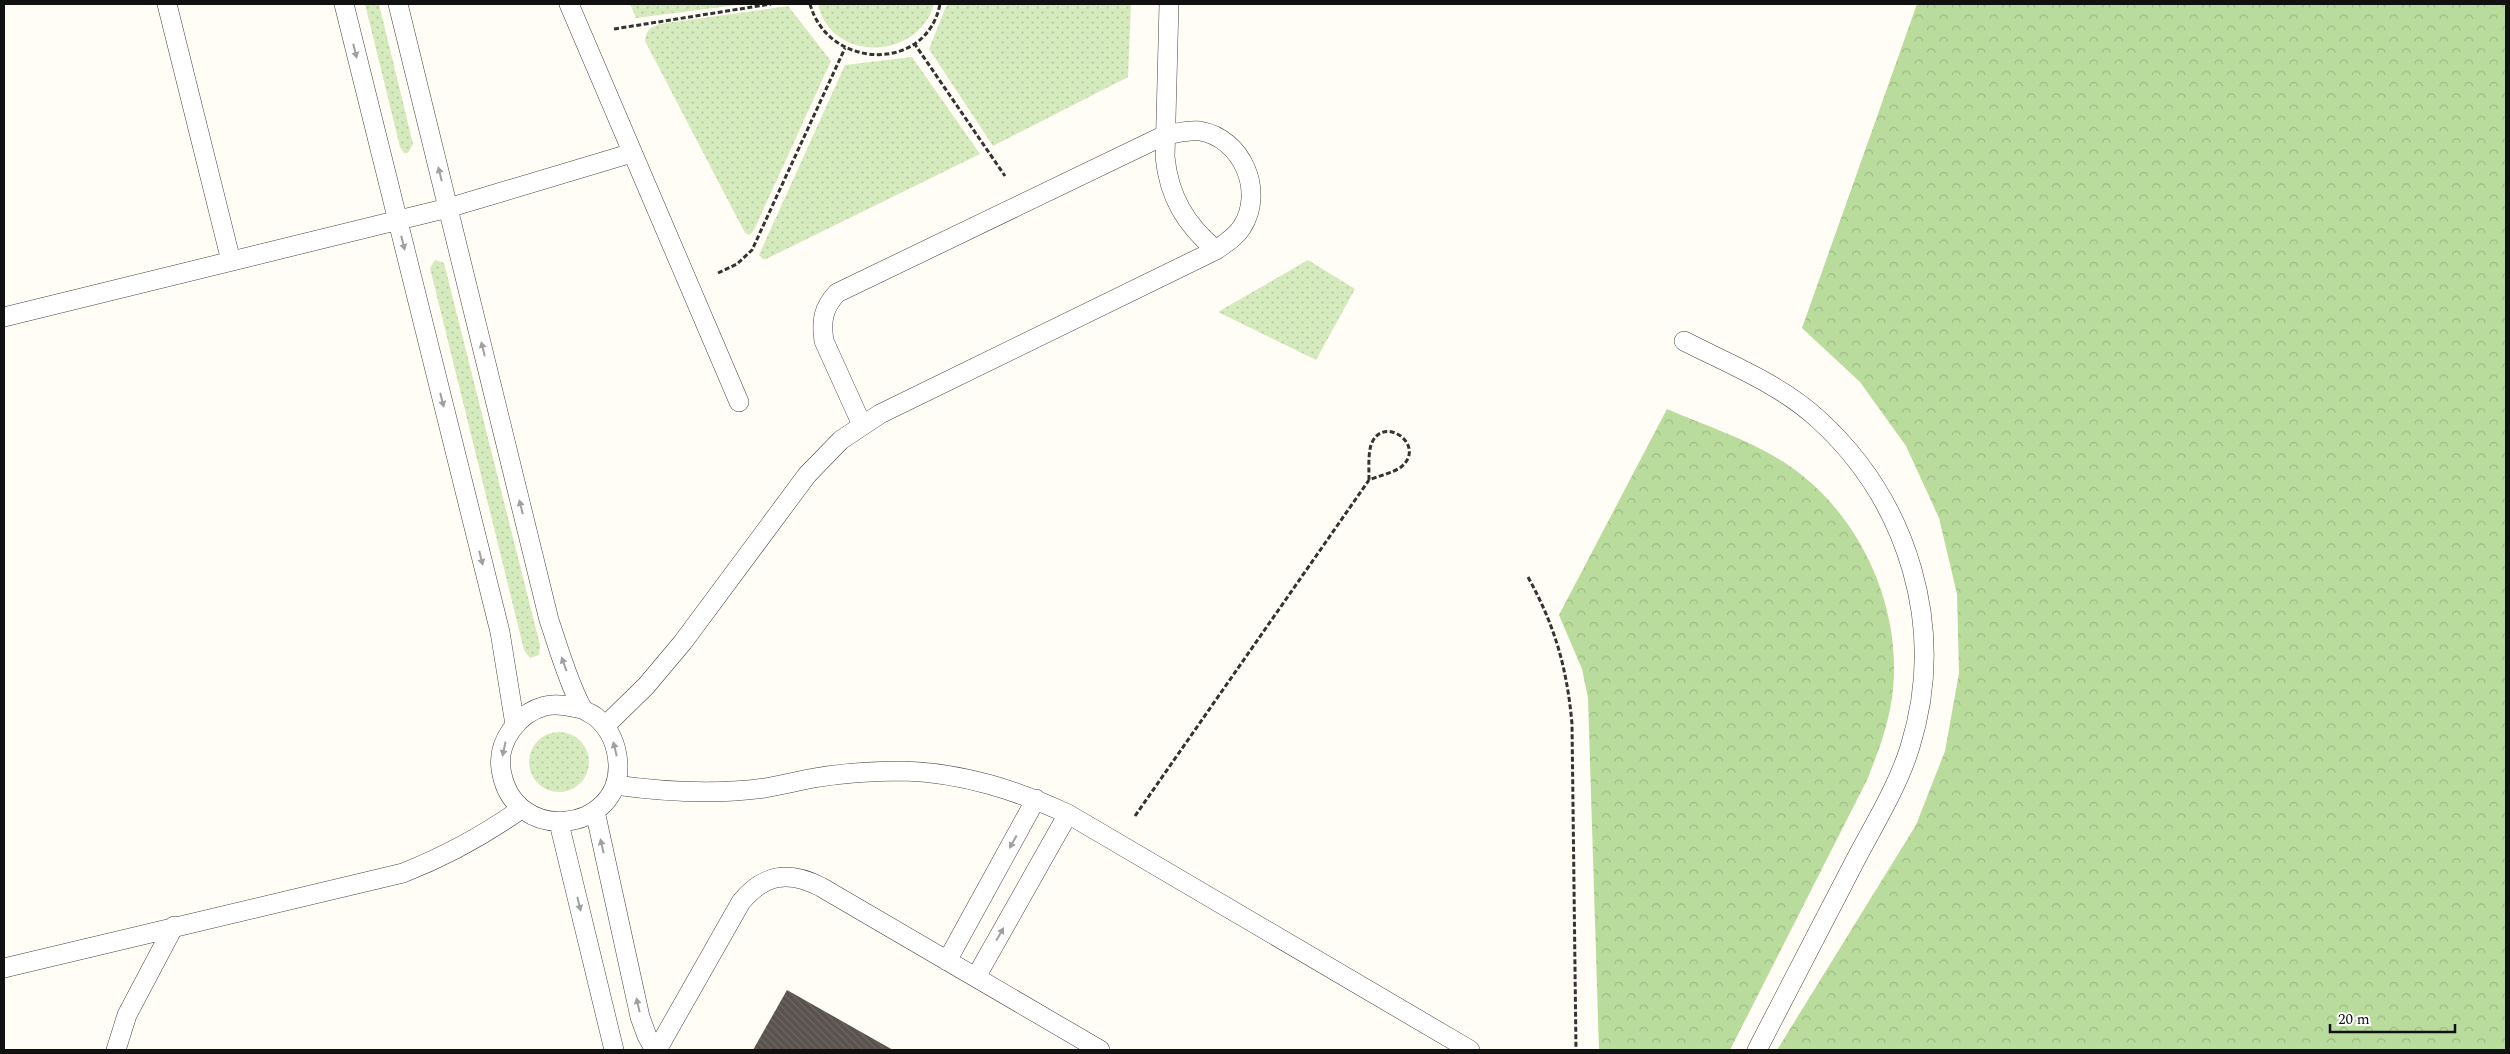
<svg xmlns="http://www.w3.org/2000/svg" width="2510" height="1054" viewBox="0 0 2510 1054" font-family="Spectral,serif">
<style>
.grass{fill:url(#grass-dots)}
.forest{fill:url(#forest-crowns)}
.building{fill:url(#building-back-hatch)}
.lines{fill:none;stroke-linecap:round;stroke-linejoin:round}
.lane-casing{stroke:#444;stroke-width:20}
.path{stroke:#333;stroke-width:3;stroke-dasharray:5 2.5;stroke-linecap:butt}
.lane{stroke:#fff;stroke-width:19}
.oneway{fill:#a0a0a0}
</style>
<defs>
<pattern id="grass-dots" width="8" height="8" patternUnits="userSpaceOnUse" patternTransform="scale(1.25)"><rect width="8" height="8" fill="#d5ebbd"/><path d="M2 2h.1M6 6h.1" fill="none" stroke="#b6c8a1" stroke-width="1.8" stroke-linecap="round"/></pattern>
<pattern id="forest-crowns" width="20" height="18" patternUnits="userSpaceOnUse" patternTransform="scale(1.25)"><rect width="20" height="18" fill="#b9dc9c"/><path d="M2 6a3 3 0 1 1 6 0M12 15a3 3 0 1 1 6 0" fill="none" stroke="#9ebc85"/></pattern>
<pattern id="building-back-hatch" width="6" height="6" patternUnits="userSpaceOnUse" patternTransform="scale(1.25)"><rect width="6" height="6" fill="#5a524d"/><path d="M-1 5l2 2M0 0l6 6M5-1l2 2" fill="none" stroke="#6d6662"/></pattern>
</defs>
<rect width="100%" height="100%" fill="#fffdf5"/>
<path class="grass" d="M365,4H379L413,144L408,153H404L400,147Z
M630,4H745L636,18Z
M818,4H934C919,60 831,64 818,4Z
M947,4H1131L1128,77L993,146L929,49Z
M788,6L831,61L754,230L749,235L745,233L645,41C646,30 650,27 660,24Z
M912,57L980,154L764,260L759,255L845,65Z
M435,260L444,263L540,645L539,655L530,658L524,650L430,268Z
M1308,260L1355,289L1316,360L1218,312Z
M529 762a30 30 0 1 1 60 0a30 30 0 1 1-60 0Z"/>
<path class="forest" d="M1917,4H2506V1050H1777L1916,825L1945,751L1959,673L1957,594L1939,518L1906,446L1860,382L1802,328Z
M1667,409C1713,429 1764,444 1803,476C1864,525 1901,610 1893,689C1890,721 1879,750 1867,780L1730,1050H1599L1588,698L1582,669L1559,615Z"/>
<path class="building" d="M787,990L893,1050H753Z"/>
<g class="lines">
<defs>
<path id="lane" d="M167,4L231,261
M344,4L500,632L515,725
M398,4L549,620C559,649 567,679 581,706C584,712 591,713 596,717C610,729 617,746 618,764C621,833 512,846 501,769C497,742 518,713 545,706C557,703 570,706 582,709
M569,4L739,402
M1169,4L1165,157C1169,197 1186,225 1216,250
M4,317L448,208L632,153
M1684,341C1729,364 1780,384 1818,419C1909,502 1947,628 1910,747C1898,786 1875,823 1856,859C1823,923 1790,987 1757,1050
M605,726L646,686L683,642L807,475L841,440L880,414L1216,250C1226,243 1236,237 1242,227C1265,191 1242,138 1200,131C1188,130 1177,133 1165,135L837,293C823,308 821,321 824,341L862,425
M615,785C665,792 715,795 765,788C782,785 798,781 814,778C843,773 875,771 904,771C963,773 1016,790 1068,814L1470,1050
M595,811L640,1017L647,1036L655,1050
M559,823L614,1050
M947,961L1036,799
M4,968L403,873C446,856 483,836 521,809
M976,977L1068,814
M116,1050L127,1015L174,926
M657,1050L741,902C764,874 789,870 821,887L1100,1050"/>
</defs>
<use href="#lane" class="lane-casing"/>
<path class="path" d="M810,4C828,70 927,73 940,4
M614,29L771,4
M914,43L1005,176
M718,273L737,264L752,250L845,48
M1528,577C1555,626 1567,668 1572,724L1576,1050
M1135,816L1369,480C1378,476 1393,473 1401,467C1428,445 1382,413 1371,445C1368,455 1369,469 1369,480"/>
<use href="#lane" class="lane"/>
</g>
<defs><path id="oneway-solid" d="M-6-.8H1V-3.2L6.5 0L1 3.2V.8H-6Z" transform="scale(1.25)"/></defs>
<g class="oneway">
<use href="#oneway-solid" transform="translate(355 51) rotate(76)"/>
<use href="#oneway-solid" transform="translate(440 174) rotate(-104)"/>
<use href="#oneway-solid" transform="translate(403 243) rotate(76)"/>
<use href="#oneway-solid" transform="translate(483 349) rotate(-104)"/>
<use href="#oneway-solid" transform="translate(442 400) rotate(76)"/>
<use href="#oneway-solid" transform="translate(521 507) rotate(-104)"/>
<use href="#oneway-solid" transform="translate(481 558) rotate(76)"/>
<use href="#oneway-solid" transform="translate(564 664) rotate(-110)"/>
<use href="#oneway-solid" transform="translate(504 749) rotate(102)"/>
<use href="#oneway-solid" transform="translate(615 749) rotate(-104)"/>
<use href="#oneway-solid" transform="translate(1013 842) rotate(119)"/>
<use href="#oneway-solid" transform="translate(602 846) rotate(-103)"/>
<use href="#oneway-solid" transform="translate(579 904) rotate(77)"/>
<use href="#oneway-solid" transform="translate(1000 934) rotate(-60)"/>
<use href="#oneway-solid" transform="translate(638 1005) rotate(-103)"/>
</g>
<rect width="2510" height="1054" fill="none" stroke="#111111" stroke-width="10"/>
<path d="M2330 1024v8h125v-8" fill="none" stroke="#111111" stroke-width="2.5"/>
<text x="2338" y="1024" font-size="15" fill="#111111" stroke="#ffffff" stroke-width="4" paint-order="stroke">20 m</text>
</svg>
